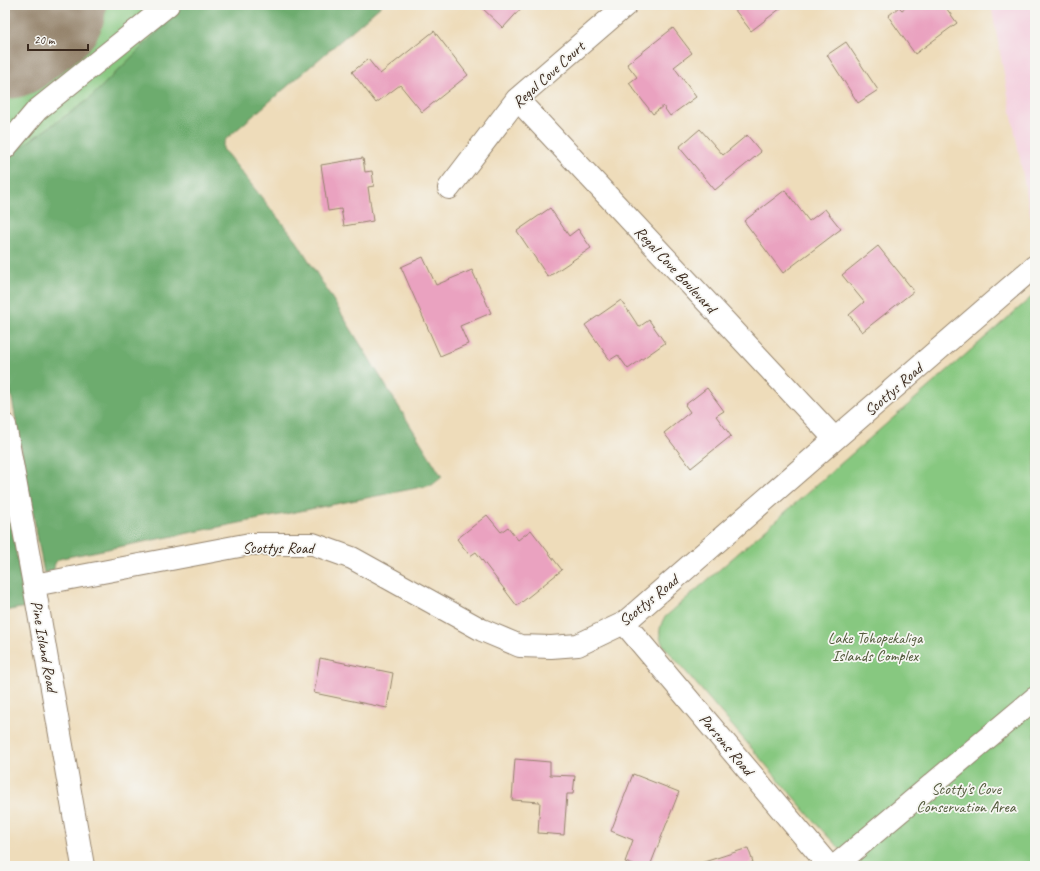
<svg xmlns="http://www.w3.org/2000/svg" width="1040" height="871" viewBox="0 0 1040 871" font-family="Caveat,sans-serif">
<style>
.built{fill:#f4cfde}
.green{fill:#87c880;stroke:#61794f}
.forest{fill:#6dac6e;stroke:#546b46}
.lines{fill:none;stroke-linecap:round;stroke-linejoin:round}
.runway{stroke:#94836c;stroke-width:134}
.building{fill:#eaa2c0}
.minor-casing{stroke:#94836c;stroke-width:24}
.minor{stroke:#fff;stroke-width:22}
.labels{text-anchor:middle;stroke-width:3.5;stroke-linejoin:round;paint-order:stroke}
.street-label{font-size:16px;fill:#3b2a1e;stroke:#f6f6f2}
.park-label{font-size:16px;fill:#52593b;stroke:#f6f6f2}
</style>
<rect width="100%" height="100%" fill="#f6f6f2"/>
<filter id="ink" filterUnits="userSpaceOnUse"><feTurbulence type="fractalNoise" baseFrequency=".025" numOctaves="2"/><feDisplacementMap in="SourceGraphic" scale="8" xChannelSelector="R" yChannelSelector="G"/><feConvolveMatrix kernelMatrix="1 2 1 2 8 2 1 2 1" color-interpolation-filters="sRGB"/></filter>
<filter id="wash" filterUnits="userSpaceOnUse"><feTurbulence type="fractalNoise" baseFrequency=".012" numOctaves="4" result="noise"/><feDisplacementMap in="SourceGraphic" scale="16" xChannelSelector="R" yChannelSelector="G"/><feGaussianBlur stdDeviation="0.9" result="paint"/><feColorMatrix in="noise" values="0 0 0 0 0 0 0 0 0 0 0 0 0 0 0 0 0 1.4 0 .05"/><feComposite in="paint" operator="in"/></filter>
<g filter="url(#wash)">
<rect width="100%" height="100%" fill="#eedcba"/>
<path class="built" d="M991,5H1035V239Z"/>
<path class="green" d="M5,5H185L87,101L5,158Z
M1035,294V866H856L820,828L663,645C658,635 659,628 664,618Z"/>
<path class="forest" d="M185,5H382L226,139L223,144V149L298,243L442,477L432,485L62,558C55,561 54,564 54,571L44,573L5,361V158L87,101Z
M5,490L26,607L5,611Z"/>
<g class="lines">
<path class="runway" d="M5,32L39,5"/>
</g>
<g id="blocks">
<path class="building" d="M479,5H524L503,28Z
M731,5H785L751,31Z
M909,5H944L957,23L915,54L888,16L899,7L902,10Z
M673,28L692,53L674,67L696,97L670,116L663,106L653,114L629,83L637,77L627,64Z
M434,31L468,75L422,112L400,85L376,103L352,72L368,59L380,74Z
M846,42L878,90L858,103L827,55Z
M700,129L723,155L747,135L761,152L715,190L679,147Z
M363,158L365,172L372,171L374,186L368,187L373,221L344,226L341,209L328,211L321,165Z
M785,190L809,221L825,209L841,229L783,273L744,221Z
M550,208L569,236L578,229L591,248L548,277L517,231Z
M878,246L914,291L862,332L849,315L864,302L842,275Z
M423,257L436,285L472,270L491,313L460,326L468,344L440,356L401,267Z
M621,300L639,327L649,320L665,343L628,369L618,355L610,360L585,325Z
M707,388L724,411L716,416L731,436L691,468L664,433L690,412L685,405Z
M487,515L501,532L508,527L518,540L531,530L562,570L517,606L476,552L470,556L457,539Z
M320,658L393,673L387,708L314,693Z
M515,759L550,762V775L575,776L573,794H567L564,835L538,833L540,802L512,800Z
M633,774L679,792L650,866H636L625,862L633,840L611,831Z
M748,848L753,862L748,864V866H702L701,863Z"/>
</g>
</g>
<g filter="url(#ink)">
<use href="#blocks" fill-opacity="0" stroke="#94836c" stroke-width="1"/>
<g class="lines">
<defs>
<path id="minor" d="M517,99L835,439
M5,148L37,110L168,5
M449,188L517,99L626,5
M5,425L34,585L83,866
M34,585L250,544H313L352,558L482,630L520,646L551,647L578,645L624,623L835,439L1035,266
M624,623L829,866
M835,866L1035,698"/>
</defs>
<use href="#minor" class="minor-casing"/>
<use href="#minor" class="minor"/>
</g>
</g>
<g class="labels">
<g class="street-label">
<text transform="translate(548 74) rotate(-42)" y="6">Regal Cove Court</text>
<text transform="translate(676 269) rotate(47)" y="6">Regal Cove Boulevard</text>
<text transform="translate(893 389) rotate(-41)" y="6">Scottys Road</text>
<text x="278" y="553">Scottys Road</text>
<text transform="translate(648 600) rotate(-39)" y="6">Scottys Road</text>
<text transform="translate(45 646) rotate(80)" y="6">Pine Island Road</text>
<text transform="translate(727 744) rotate(50)" y="6">Parsons Road</text>
</g>
<g class="park-label">
<text x="875" y="643">Lake Tohopekaliga<tspan x="875" dy="18">Islands Complex</tspan></text>
<text x="966" y="794">Scotty's Cove<tspan x="966" dy="18">Conservation Area</tspan></text>
</g>
</g>
<rect width="1040" height="871" fill="none" stroke="#f6f6f2" stroke-width="20"/>
<path d="M28 44v6h60v-6" fill="none" stroke="#3b2a1e" stroke-width="2"/>
<text x="34" y="44" font-size="12" fill="#3b2a1e" stroke="#f6f6f2" stroke-width="3" paint-order="stroke">20 m</text>
</svg>
